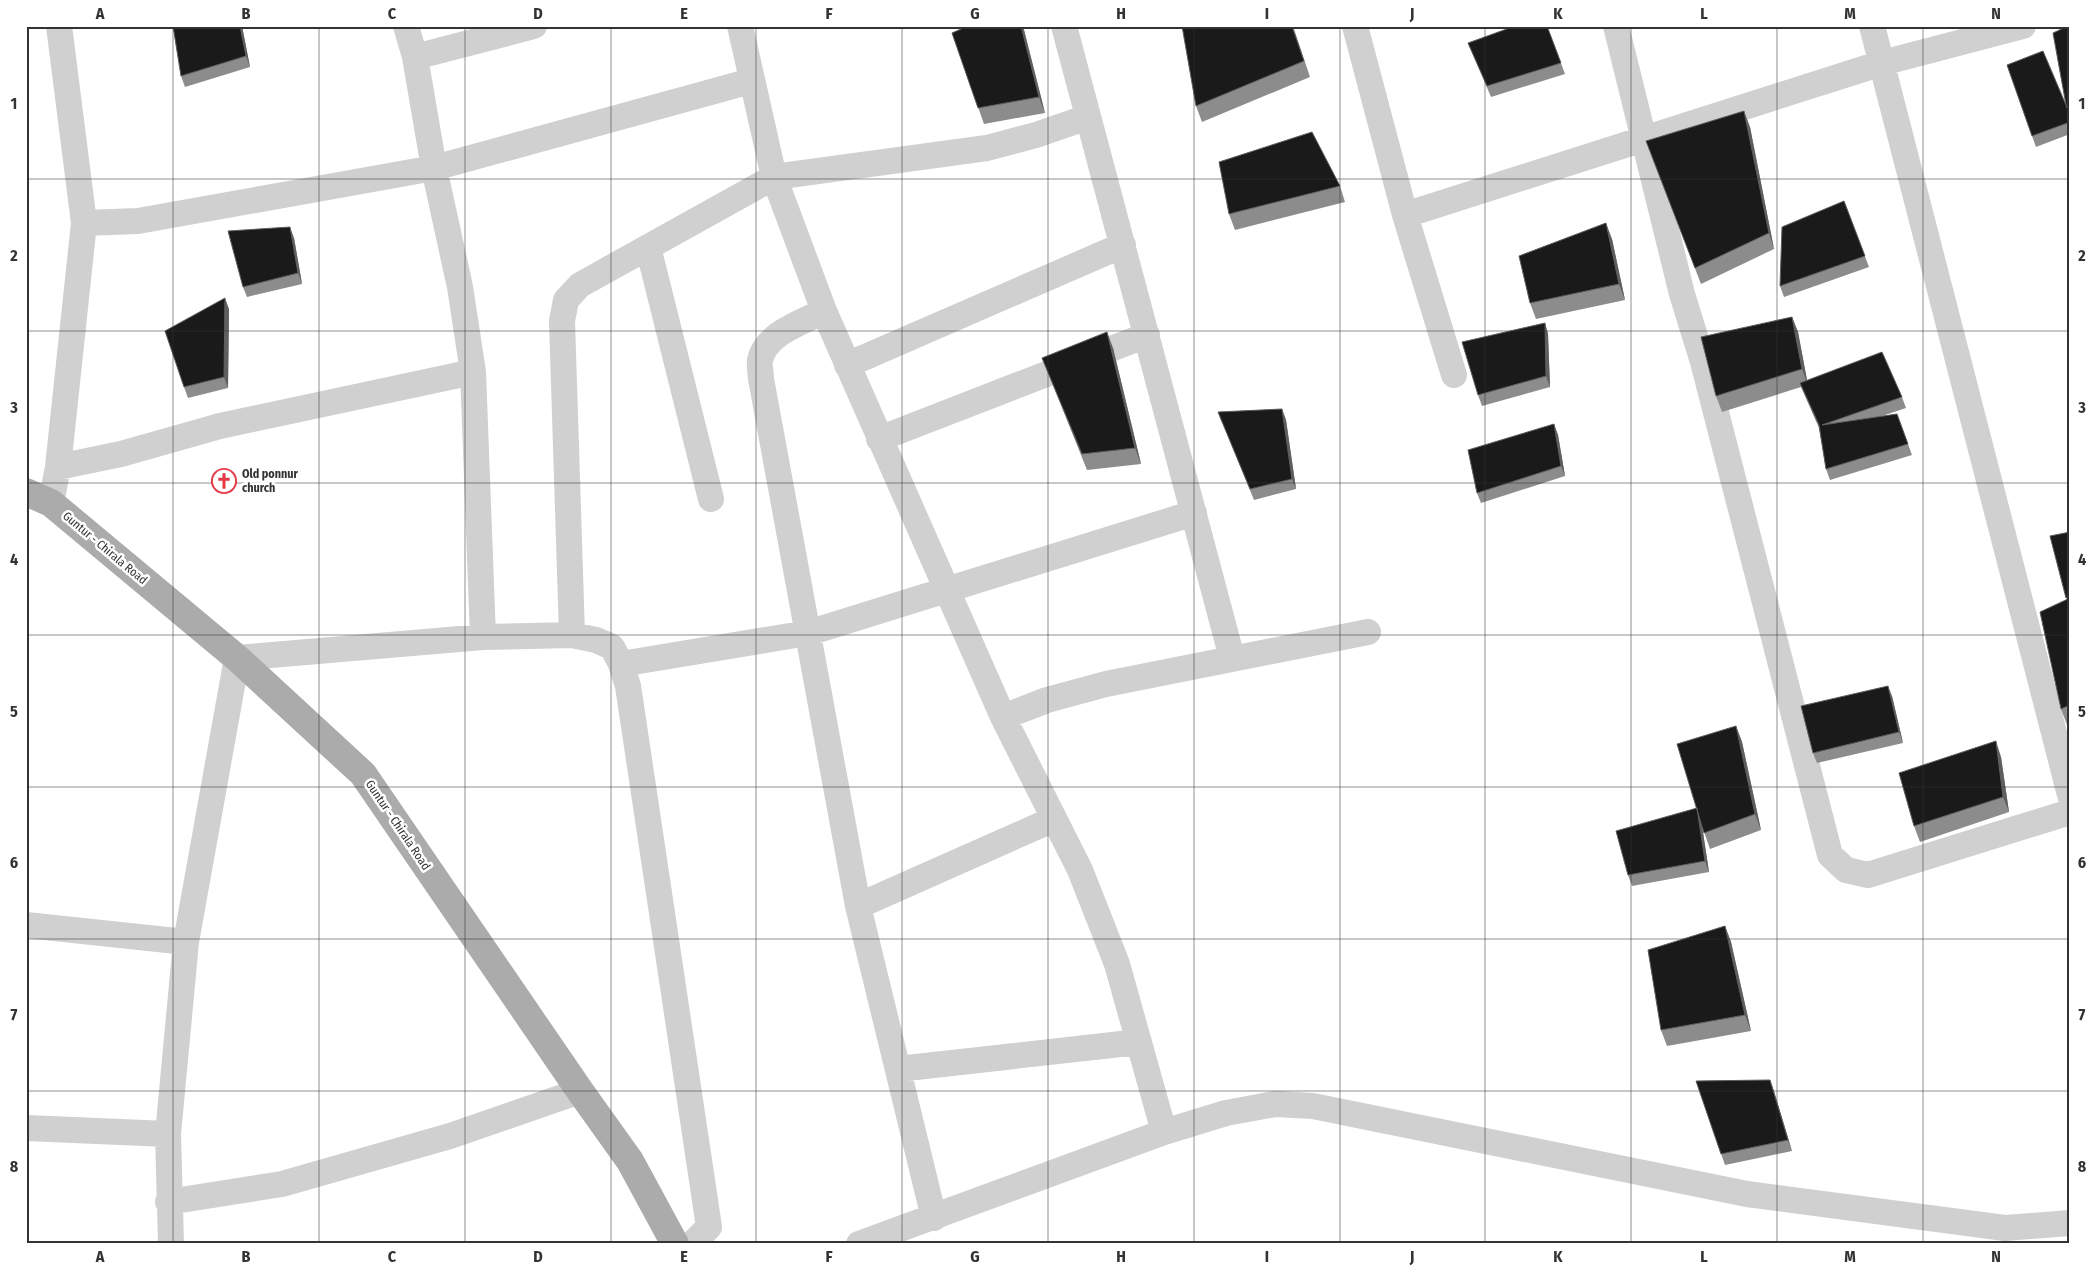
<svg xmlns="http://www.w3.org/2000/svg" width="2096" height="1270" viewBox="0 0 2096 1270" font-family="'Fira Sans Condensed',sans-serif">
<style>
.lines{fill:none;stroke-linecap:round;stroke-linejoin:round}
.street{stroke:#d0d0d0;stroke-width:26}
.primary{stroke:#ababab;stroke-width:28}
.wall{fill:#8c8c8c}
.shaded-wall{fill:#5f5f5f}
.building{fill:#1a1a1a;stroke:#5f5f5f}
.grid{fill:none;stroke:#333;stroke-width:1;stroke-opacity:0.55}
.labels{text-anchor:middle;stroke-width:5;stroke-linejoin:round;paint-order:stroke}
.poi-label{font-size:12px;font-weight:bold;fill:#333;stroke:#fff;text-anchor:start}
.street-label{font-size:12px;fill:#333;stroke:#fff}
.neatline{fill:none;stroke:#333;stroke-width:2}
.grid-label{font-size:16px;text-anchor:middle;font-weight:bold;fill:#333}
</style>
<rect width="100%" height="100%" fill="#fff"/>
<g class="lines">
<path class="street" d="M406,26L415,57L434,168L460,287L473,372L483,637
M740,26L774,177L824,311L1003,717L1080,870L1117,964L1164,1132
M1064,26L1232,658
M1355,26L1405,215L1454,375
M1616,26L1682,294L1703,362L1830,855L1846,870L1868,875L2070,812
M1872,26L2070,795
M415,57L534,26
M1405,215L1882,63L2023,26
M84,223L138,221L434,168L751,81
M648,247L711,499
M824,311C803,322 766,333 760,360C759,365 761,373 761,379L858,906L934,1218
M847,365L1123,245
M879,439L1147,335
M58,467L121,454L220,426L473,372
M51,503L58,467L84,223L59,26
M572,635L562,321L566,300L580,285L774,177L987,148L1036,135L1088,117
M621,664L808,633L1194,513
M1003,717L1047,700L1106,684L1368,632
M858,906L1054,819
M26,925L186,942
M898,1069L1139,1042
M26,1128L168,1134
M168,1202L282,1184L450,1136L580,1091
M171,1244L168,1134L186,942L237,658L483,637L572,635L596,640L612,647L621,664L628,686L709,1227L692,1244
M859,1244L1164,1132L1226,1113L1275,1104L1313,1106L1747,1194L2005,1228L2070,1223"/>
<path class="primary" d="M26,492L51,503L237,658L363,774L580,1091L630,1161L675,1244"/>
</g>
<path class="wall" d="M173,26H242L250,67L185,87L181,76Z
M968,26H1023L1045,113L984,124L952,33Z
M1293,26L1310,77L1202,122L1196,106Z
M1547,26L1565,74L1491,97L1468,43Z
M2070,26V134L2036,147L2007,65L2066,105Z
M1750,127L1774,249L1701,284L1652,157Z
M1340,186L1345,202L1235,230L1229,214Z
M1844,201L1869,267L1784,297L1780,286Z
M294,238L302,284L247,297L243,287Z
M1612,239L1625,300L1536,319L1530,303Z
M229,309L228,388L188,398L184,387Z
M1792,317L1798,332L1807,381L1902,397L1906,408L1882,416L1897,414L1912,455L1830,480L1826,469L1819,428L1801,387L1722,412L1716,396Z
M1545,323L1548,334L1550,387L1482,406L1478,395Z
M1113,348L1141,464L1087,470L1042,358Z
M1282,409L1286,420L1296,489L1254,500L1218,412Z
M1554,424L1558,435L1565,476L1481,503L1477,493Z
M2070,532V724L2067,725L2061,709L2067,599L2050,536Z
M1892,696L1903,743L1817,763L1813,753Z
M1736,726L1742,742L1761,830L1710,849L1702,826L1709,872L1632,886L1628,875L1697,808Z
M2001,757L2009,812L1920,842L1914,826Z
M1725,926L1731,942L1751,1031L1667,1046L1661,1030Z
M1770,1080L1792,1151L1725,1165L1696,1081Z"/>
<path class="shaded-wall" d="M240,26H242L250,67L246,56Z
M1021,26H1023L1045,113L1039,97Z
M1744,111L1750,127L1774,249L1769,233Z
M1606,223L1612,239L1625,300L1619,284Z
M290,227L294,238L302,284L298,273Z
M225,298L229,309L228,388L224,377Z
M1792,317L1798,332L1808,385L1802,369Z
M1545,323L1548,334L1550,387L1546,376Z
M1107,332L1113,348L1141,464L1135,448Z
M1282,409L1286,420L1296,489L1292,479Z
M1554,424L1558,435L1565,476L1561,466Z
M1888,686L1892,696L1903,743L1899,732Z
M1736,726L1742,742L1761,830L1755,814Z
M1996,741L2001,757L2009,812L2003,797Z
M1697,808L1701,819L1709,872L1705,861Z
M1725,926L1731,942L1751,1031L1745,1015Z
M1770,1080L1774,1091L1792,1151L1788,1140Z"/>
<path class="building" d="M173,26H240L246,56L181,76Z
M968,26H1021L1039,97L978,108L952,33Z
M1182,26H1292L1304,61L1196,106Z
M1515,26H1547L1561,63L1487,86L1468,43Z
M2068,26H2070V105L2066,106L2070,114V122L2032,136L2007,65L2043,51L2066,105L2053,33Z
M1744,111L1769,233L1695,268L1646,141Z
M1312,132L1340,186L1229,214L1219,162Z
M1844,201L1865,256L1780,286L1782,227Z
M1606,223L1619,284L1530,303L1519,256Z
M290,227L298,273L243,287L228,231Z
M225,298L224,377L184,387L165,331Z
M1792,317L1802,369L1716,396L1701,337Z
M1545,323L1546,376L1478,395L1462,342Z
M1107,332L1135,448L1082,454L1042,358Z
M1882,352L1902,397L1822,425L1897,414L1908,444L1826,469L1819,425L1800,383Z
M1282,409L1292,479L1250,489L1218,412Z
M1554,424L1561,466L1477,493L1468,450Z
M2070,532V597L2066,598L2050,536Z
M2070,598V705L2061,709L2040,612Z
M1888,686L1899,732L1813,753L1801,706Z
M1736,726L1755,814L1704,833L1677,744Z
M1996,741L2003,797L1914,826L1899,773Z
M1697,808L1705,861L1628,875L1616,831Z
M1725,926L1745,1015L1661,1030L1648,950Z
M1770,1080L1788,1140L1721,1154L1696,1081Z"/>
<path class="grid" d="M173,26V1244M319,26V1244M465,26V1244M611,26V1244M756,26V1244M902,26V1244M1048,26V1244M1194,26V1244M1340,26V1244M1485,26V1244M1631,26V1244M1777,26V1244M1923,26V1244M26,179H2070M26,331H2070M26,483H2070M26,635H2070M26,787H2070M26,939H2070M26,1091H2070"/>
<defs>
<symbol id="church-ring" viewBox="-11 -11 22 22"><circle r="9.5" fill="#fff" stroke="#e63946" stroke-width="1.5"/><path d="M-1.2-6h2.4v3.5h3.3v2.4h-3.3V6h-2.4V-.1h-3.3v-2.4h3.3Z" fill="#e63946"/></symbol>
</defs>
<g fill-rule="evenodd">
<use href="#church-ring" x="210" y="467" width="28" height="28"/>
</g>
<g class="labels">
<g class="poi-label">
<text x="242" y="478">Old ponnur<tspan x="242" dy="14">church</tspan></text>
</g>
<g class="street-label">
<text transform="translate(105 548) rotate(40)" y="4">Guntur - Chirala Road</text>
<text transform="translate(398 825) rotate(56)" y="4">Guntur - Chirala Road</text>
</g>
</g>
<rect width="2096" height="1270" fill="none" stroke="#ffffff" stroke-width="55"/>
<rect x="28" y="28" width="2040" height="1214" class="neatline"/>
<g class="grid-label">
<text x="100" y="19">A</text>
<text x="246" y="19">B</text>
<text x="392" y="19">C</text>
<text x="538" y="19">D</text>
<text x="684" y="19">E</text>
<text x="829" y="19">F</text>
<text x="975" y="19">G</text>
<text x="1121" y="19">H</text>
<text x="1267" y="19">I</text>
<text x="1412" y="19">J</text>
<text x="1558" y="19">K</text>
<text x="1704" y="19">L</text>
<text x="1850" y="19">M</text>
<text x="1996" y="19">N</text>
<text x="14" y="109">1</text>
<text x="2082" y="109">1</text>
<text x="14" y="261">2</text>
<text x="2082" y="261">2</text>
<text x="14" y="413">3</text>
<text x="2082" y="413">3</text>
<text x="14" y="565">4</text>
<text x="2082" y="565">4</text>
<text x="14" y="717">5</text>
<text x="2082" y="717">5</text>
<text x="14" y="868">6</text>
<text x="2082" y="868">6</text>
<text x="14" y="1020">7</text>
<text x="2082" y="1020">7</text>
<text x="14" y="1172">8</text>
<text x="2082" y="1172">8</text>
<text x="100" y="1262">A</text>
<text x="246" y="1262">B</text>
<text x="392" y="1262">C</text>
<text x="538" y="1262">D</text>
<text x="684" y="1262">E</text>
<text x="829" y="1262">F</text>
<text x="975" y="1262">G</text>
<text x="1121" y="1262">H</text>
<text x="1267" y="1262">I</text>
<text x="1412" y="1262">J</text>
<text x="1558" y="1262">K</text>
<text x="1704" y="1262">L</text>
<text x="1850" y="1262">M</text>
<text x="1996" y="1262">N</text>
</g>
</svg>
